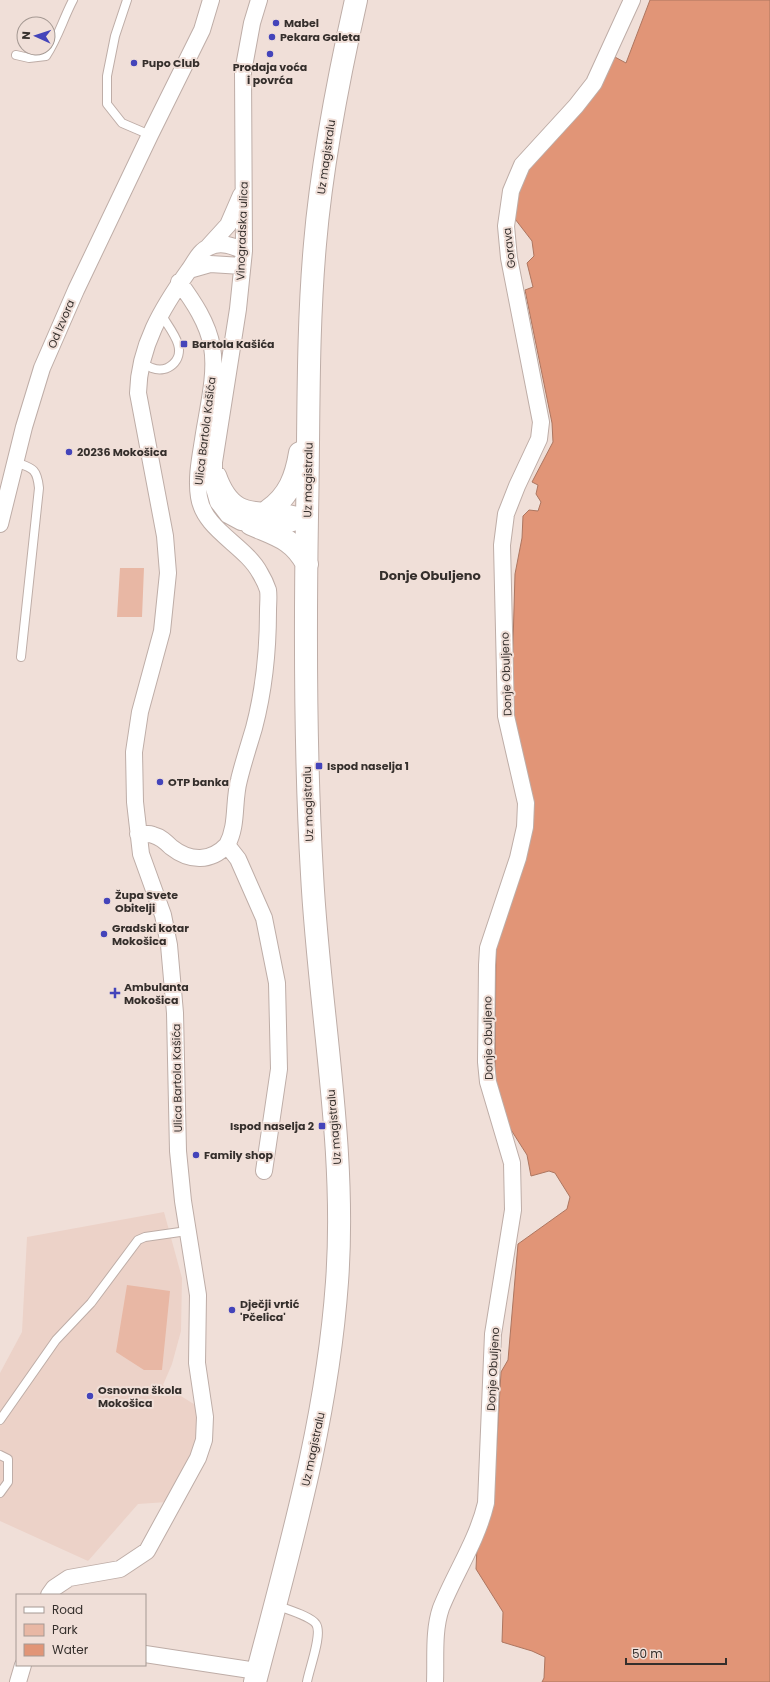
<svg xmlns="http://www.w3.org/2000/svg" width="770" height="1682" viewBox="0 0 770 1682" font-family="Poppins,sans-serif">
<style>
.built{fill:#ecd2c8}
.green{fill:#e8b7a4}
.water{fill:#e19577;stroke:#ad7660}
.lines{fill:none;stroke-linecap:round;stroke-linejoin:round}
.service-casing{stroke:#beada7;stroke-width:10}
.minor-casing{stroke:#beada7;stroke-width:18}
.secondary-casing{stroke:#beada7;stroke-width:24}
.service{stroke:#fff;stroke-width:8}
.minor{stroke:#fff;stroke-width:16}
.secondary{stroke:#fff;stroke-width:22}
.poi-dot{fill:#4444ba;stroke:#f0dfd8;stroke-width:1.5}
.labels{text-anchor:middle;stroke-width:4;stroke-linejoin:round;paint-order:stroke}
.poi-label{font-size:11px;font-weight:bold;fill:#352f2c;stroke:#f0dfd8;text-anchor:start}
.street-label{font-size:11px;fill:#352f2c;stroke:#f0dfd8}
.quarter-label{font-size:13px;font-weight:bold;fill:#352f2c;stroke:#f0dfd8}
</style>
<rect width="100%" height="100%" fill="#f0dfd8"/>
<path class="built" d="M164,1212L182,1278L181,1331L172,1364L163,1385L197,1406L200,1412L195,1453L167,1502L138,1504L88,1561L0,1521V1373L22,1332L27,1237Z"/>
<path class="green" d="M120,568H144L142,617H117Z
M127,1285L170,1291L162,1370H144L116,1352Z"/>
<path class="water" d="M650,0H770V1682H542L544,1678L545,1657L532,1651L502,1642L503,1612L476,1569L477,1547L493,1506L501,1372L508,1360L518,1244L567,1209L570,1197L555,1173L549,1171L531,1176L527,1155L501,1114L495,1087L496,934L530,829L511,713L515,574L522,538L523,516L529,510L538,511L541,502L536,494L538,485L532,482L553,442L552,423L525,290L533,287L527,263L534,256L532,241L512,215L527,160L613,56L626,63Z"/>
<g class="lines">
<defs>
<path id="service" d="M127,0L115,36L107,76V104L122,123L150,135
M16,55L29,58L46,56C58,38 63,19 73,0
M141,361C145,364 148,367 152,368C168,374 183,360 178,344C175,334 166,323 161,314
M15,462C32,468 37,468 39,488L21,657
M0,1420L56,1340L91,1303L138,1240L145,1237L187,1231
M0,1455L8,1459V1482L0,1493
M276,1605C285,1609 311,1616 316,1624C323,1634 309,1669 307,1682"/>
<path id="minor" d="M259,0L252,23L243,72L244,251L238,309L214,462V488L218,502L228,515L241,522L271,525L289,524L307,519
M208,247L228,225L241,195
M189,270L210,264L242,266
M179,282C193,301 208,323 212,347C217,374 207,412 203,440C200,459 196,478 199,497C204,530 245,545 260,573C263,578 266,584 268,590C269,596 268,604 268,611C268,650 264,690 254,728C249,745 243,763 239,780C233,802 238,825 227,845
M218,475C237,529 268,500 307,519
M0,524L24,427L42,368L76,290L150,135L202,30L211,0
M138,834C143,834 149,833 153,835C161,837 166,842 171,847C190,862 211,862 227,845L238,859L264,918L277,983L279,1069L264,1171
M49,1595L54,1588L69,1578L120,1569L147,1551L198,1458L204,1440L205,1417L197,1363L198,1295L183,1201L178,1151L175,1013L169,945L163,915L141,854L135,802L134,752L140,712L162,631L168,573L165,536L138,393C139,346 162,308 189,270C195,262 199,251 209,247C221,241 233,246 244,251
M145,1654L257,1671
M18,1682L23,1665
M435,1682C436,1659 433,1631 441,1608C455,1573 477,1541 486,1503L493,1334L513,1210L512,1163L488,1082L486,1062L487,965L488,948L518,858L525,827L526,803L506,716L502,545L506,514L517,486L539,439L541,422L509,258L506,226L511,191L522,165L576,106L594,83L632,0"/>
<path id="secondary" d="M269,510C289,496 296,477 300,453
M251,524C276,535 293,538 307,564
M255,1682C290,1547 327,1422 337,1282C347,1146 319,1010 312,874C305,755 305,636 307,516C309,425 307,334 315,244C322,161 338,80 356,0"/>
</defs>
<use href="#service" class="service-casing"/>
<use href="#minor" class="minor-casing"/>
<use href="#secondary" class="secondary-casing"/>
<use href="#service" class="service"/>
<use href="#minor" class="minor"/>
<use href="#secondary" class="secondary"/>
</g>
<g class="poi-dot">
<circle cx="276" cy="23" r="4"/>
<circle cx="272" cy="37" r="4"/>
<circle cx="270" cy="54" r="4"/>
<circle cx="134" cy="63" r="4"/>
<rect x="180" y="340" width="8" height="8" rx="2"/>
<circle cx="69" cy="452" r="4"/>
<rect x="315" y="762" width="8" height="8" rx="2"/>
<circle cx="160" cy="782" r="4"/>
<circle cx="107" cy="901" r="4"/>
<circle cx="104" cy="934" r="4"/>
<path d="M113 987h4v4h4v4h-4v4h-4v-4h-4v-4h4z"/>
<rect x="318" y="1122" width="8" height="8" rx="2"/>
<circle cx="196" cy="1155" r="4"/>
<circle cx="232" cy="1310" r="4"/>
<circle cx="90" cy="1396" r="4"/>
</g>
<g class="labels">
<g class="poi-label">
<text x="284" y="27">Mabel</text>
<text x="280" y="41">Pekara Galeta</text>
<text x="142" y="67">Pupo Club</text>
<text x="270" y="71" text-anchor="middle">Prodaja voća<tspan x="270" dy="13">i povrća</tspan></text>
<text x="192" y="348">Bartola Kašića</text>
<text x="77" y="456">20236 Mokošica</text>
<text x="327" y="770">Ispod naselja 1</text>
<text x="168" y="786">OTP banka</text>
<text x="115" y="899">Župa Svete<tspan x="115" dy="13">Obitelji</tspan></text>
<text x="112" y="932">Gradski kotar<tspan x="112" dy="13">Mokošica</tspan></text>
<text x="124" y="991">Ambulanta<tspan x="124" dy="13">Mokošica</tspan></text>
<text x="314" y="1130" text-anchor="end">Ispod naselja 2</text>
<text x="204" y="1159">Family shop</text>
<text x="240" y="1308">Dječji vrtić<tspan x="240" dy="13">'Pčelica'</tspan></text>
<text x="98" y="1394">Osnovna škola<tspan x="98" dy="13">Mokošica</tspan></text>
</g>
<g class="street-label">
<text transform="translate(326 157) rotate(-82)" y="4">Uz magistralu</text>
<text transform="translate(242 231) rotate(-88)" y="4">Vinogradska ulica</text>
<text transform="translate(509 248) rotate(-97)" y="4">Gorava</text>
<text transform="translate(61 324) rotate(-67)" y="4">Od Izvora</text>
<text transform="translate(205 431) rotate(-83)" y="4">Ulica Bartola Kašića</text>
<text transform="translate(308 480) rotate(-89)" y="4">Uz magistralu</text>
<text transform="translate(506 674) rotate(-92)" y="4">Donje Obuljeno</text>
<text transform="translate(308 804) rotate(-92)" y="4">Uz magistralu</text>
<text transform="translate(488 1038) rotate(-91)" y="4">Donje Obuljeno</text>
<text transform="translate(177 1078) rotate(-91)" y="4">Ulica Bartola Kašića</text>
<text transform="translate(334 1127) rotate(-95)" y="4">Uz magistralu</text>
<text transform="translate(493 1369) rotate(-87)" y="4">Donje Obuljeno</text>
<text transform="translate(313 1449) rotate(-78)" y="4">Uz magistralu</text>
</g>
<g class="quarter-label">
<text x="430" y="580">Donje Obuljeno</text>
</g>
</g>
<rect x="16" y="1594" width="130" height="72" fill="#f0dfd8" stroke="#a59993"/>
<rect x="24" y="1607" width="20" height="6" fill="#ffffff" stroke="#a59993"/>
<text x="52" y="1614" font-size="12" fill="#352f2c">Road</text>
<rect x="24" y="1624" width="20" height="12" fill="#e8b7a4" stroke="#a59993"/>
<text x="52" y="1634" font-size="12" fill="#352f2c">Park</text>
<rect x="24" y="1644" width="20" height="12" fill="#e19577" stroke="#a59993"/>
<text x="52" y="1654" font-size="12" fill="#352f2c">Water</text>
<g transform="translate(36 36) rotate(273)"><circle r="19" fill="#f0dfd8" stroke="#a59993"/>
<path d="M0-3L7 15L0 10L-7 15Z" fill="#4444ba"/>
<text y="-6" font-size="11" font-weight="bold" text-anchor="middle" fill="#352f2c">N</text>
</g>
<path d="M626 1658v6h100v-6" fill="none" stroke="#352f2c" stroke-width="2"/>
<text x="632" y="1658" font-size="12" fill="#352f2c" stroke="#f0dfd8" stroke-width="3" paint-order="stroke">50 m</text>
</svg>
